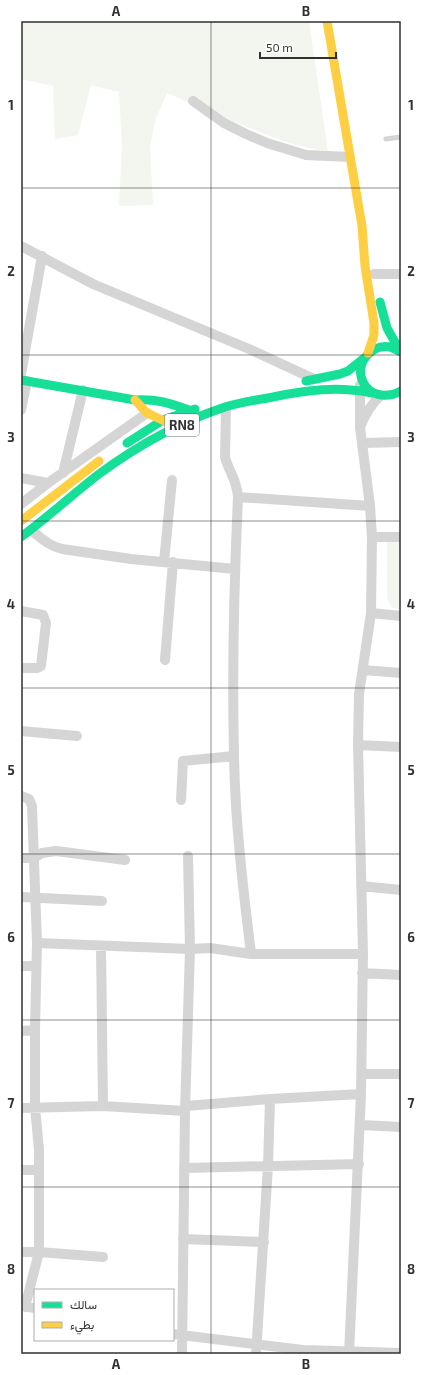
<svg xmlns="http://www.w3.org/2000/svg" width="422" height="1375" viewBox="0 0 422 1375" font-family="'Exo 2',Vazirmatn,sans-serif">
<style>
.green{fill:#f2f6ee}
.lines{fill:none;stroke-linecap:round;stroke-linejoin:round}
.lane{stroke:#d5d5d5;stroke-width:5}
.street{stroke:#d5d5d5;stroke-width:10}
.fast{stroke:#16e098;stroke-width:9}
.slow{stroke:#ffcf43;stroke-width:9}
.grid{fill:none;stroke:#313131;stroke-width:1;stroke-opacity:0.55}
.labels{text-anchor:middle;stroke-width:4;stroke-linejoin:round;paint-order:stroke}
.shield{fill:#fff;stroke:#6f6f6f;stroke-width:1}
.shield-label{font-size:13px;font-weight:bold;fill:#313131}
.neatline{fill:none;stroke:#313131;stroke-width:1.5}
.grid-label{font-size:13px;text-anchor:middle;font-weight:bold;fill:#313131}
</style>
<rect width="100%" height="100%" fill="#fff"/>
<path class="green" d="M21,21H309L328,151C300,148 280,140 255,130C225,119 196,106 167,93L156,118L150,147L153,205L119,206L122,146L119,92L91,85L78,135L55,139L53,86L21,79Z
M387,537L401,538V609L392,608L387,598Z"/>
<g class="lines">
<path class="lane" d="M386,139L401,137"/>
<path class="street" d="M193,101L224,123L246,134L267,143L306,155L350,157
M21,246L93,284L249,349L314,379
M374,274H401
M21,374L42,256
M360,385V427C365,415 370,405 380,396
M226,407L225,457C229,472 237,480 238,497C234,583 232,669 234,755C235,821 243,888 251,954
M21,410L27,381
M362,443L401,442
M63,473L83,390
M21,478L48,483
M238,497L370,506
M21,504L48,483L147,413
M31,530C41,538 49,546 62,549L131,559L235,569
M372,537H401
M164,562L172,480
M21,611L43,615L46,623L41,666L37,668H21
M371,613L401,616
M165,660L173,562
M363,670L401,673
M21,731L77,736
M358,745L401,747
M21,796L29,799L32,806L37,943L35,1030V1107L39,1150V1252L25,1307
M181,800L183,761L234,756
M21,858H34L42,853L56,851L125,860
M361,886L401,890
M21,897L102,901
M37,943L190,949L210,948L251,954H363
M101,947L103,1106
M21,966H36
M362,973L401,975
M21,1031L35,1030
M362,1074H401
M186,1106L270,1099L361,1094
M21,1108L103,1106L185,1111
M361,1125L401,1127
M184,1168L359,1164
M21,1170H38
M183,1239L264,1242
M21,1252H39L103,1257
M21,1306L35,1308
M173,1334L303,1350L401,1353
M182,1354L185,1111L190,949L188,856
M256,1354L268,1166L270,1099
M349,1354L361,1094L363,954L358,745L359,694L371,613L372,537L370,506L360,427"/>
<path class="fast" d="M380,302L387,328L400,351
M401,352C397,350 393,348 390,347C385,346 379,347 375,349C345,366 366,409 401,391
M21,380L135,400C158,398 174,405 195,412
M306,381L340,374L348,371L363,359
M127,443L163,420L195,409
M21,537C48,517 73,494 99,474C137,446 180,422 225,407C241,402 257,400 273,397C306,390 338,386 372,393"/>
<path class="slow" d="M327,21L362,226L365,266L374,323V335L368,353
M135,400L147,413L171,424
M21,521L99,461"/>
</g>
<path class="grid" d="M211,21V1354M21,188H401M21,355H401M21,521H401M21,688H401M21,854H401M21,1020H401M21,1187H401"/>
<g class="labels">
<rect class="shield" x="165" y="414" width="34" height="22" rx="3"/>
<g class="shield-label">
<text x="182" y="430">RN8</text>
</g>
</g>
<rect width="422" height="1375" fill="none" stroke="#ffffff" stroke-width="44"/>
<rect x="34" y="1289" width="140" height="52" fill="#ffffff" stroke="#adadad"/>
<rect x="42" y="1302" width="20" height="6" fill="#16e098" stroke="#adadad"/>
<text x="70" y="1309" font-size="12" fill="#313131">سالك</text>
<rect x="42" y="1322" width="20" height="6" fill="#ffcf43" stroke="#adadad"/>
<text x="70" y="1329" font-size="12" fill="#313131">بطيء</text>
<path d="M260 52v6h76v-6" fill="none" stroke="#313131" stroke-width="2"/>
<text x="266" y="52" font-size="12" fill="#313131" stroke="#ffffff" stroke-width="3" paint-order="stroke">50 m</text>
<rect x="22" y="22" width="378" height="1331" class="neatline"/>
<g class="grid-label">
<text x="116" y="16">A</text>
<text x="306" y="16">B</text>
<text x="11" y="110">1</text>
<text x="411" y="110">1</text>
<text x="11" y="276">2</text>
<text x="411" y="276">2</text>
<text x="11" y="442">3</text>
<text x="411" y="442">3</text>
<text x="11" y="609">4</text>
<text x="411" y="609">4</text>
<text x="11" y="775">5</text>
<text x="411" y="775">5</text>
<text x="11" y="942">6</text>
<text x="411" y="942">6</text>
<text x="11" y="1108">7</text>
<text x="411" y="1108">7</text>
<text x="11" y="1274">8</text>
<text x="411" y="1274">8</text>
<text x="116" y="1369">A</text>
<text x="306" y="1369">B</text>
</g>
</svg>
